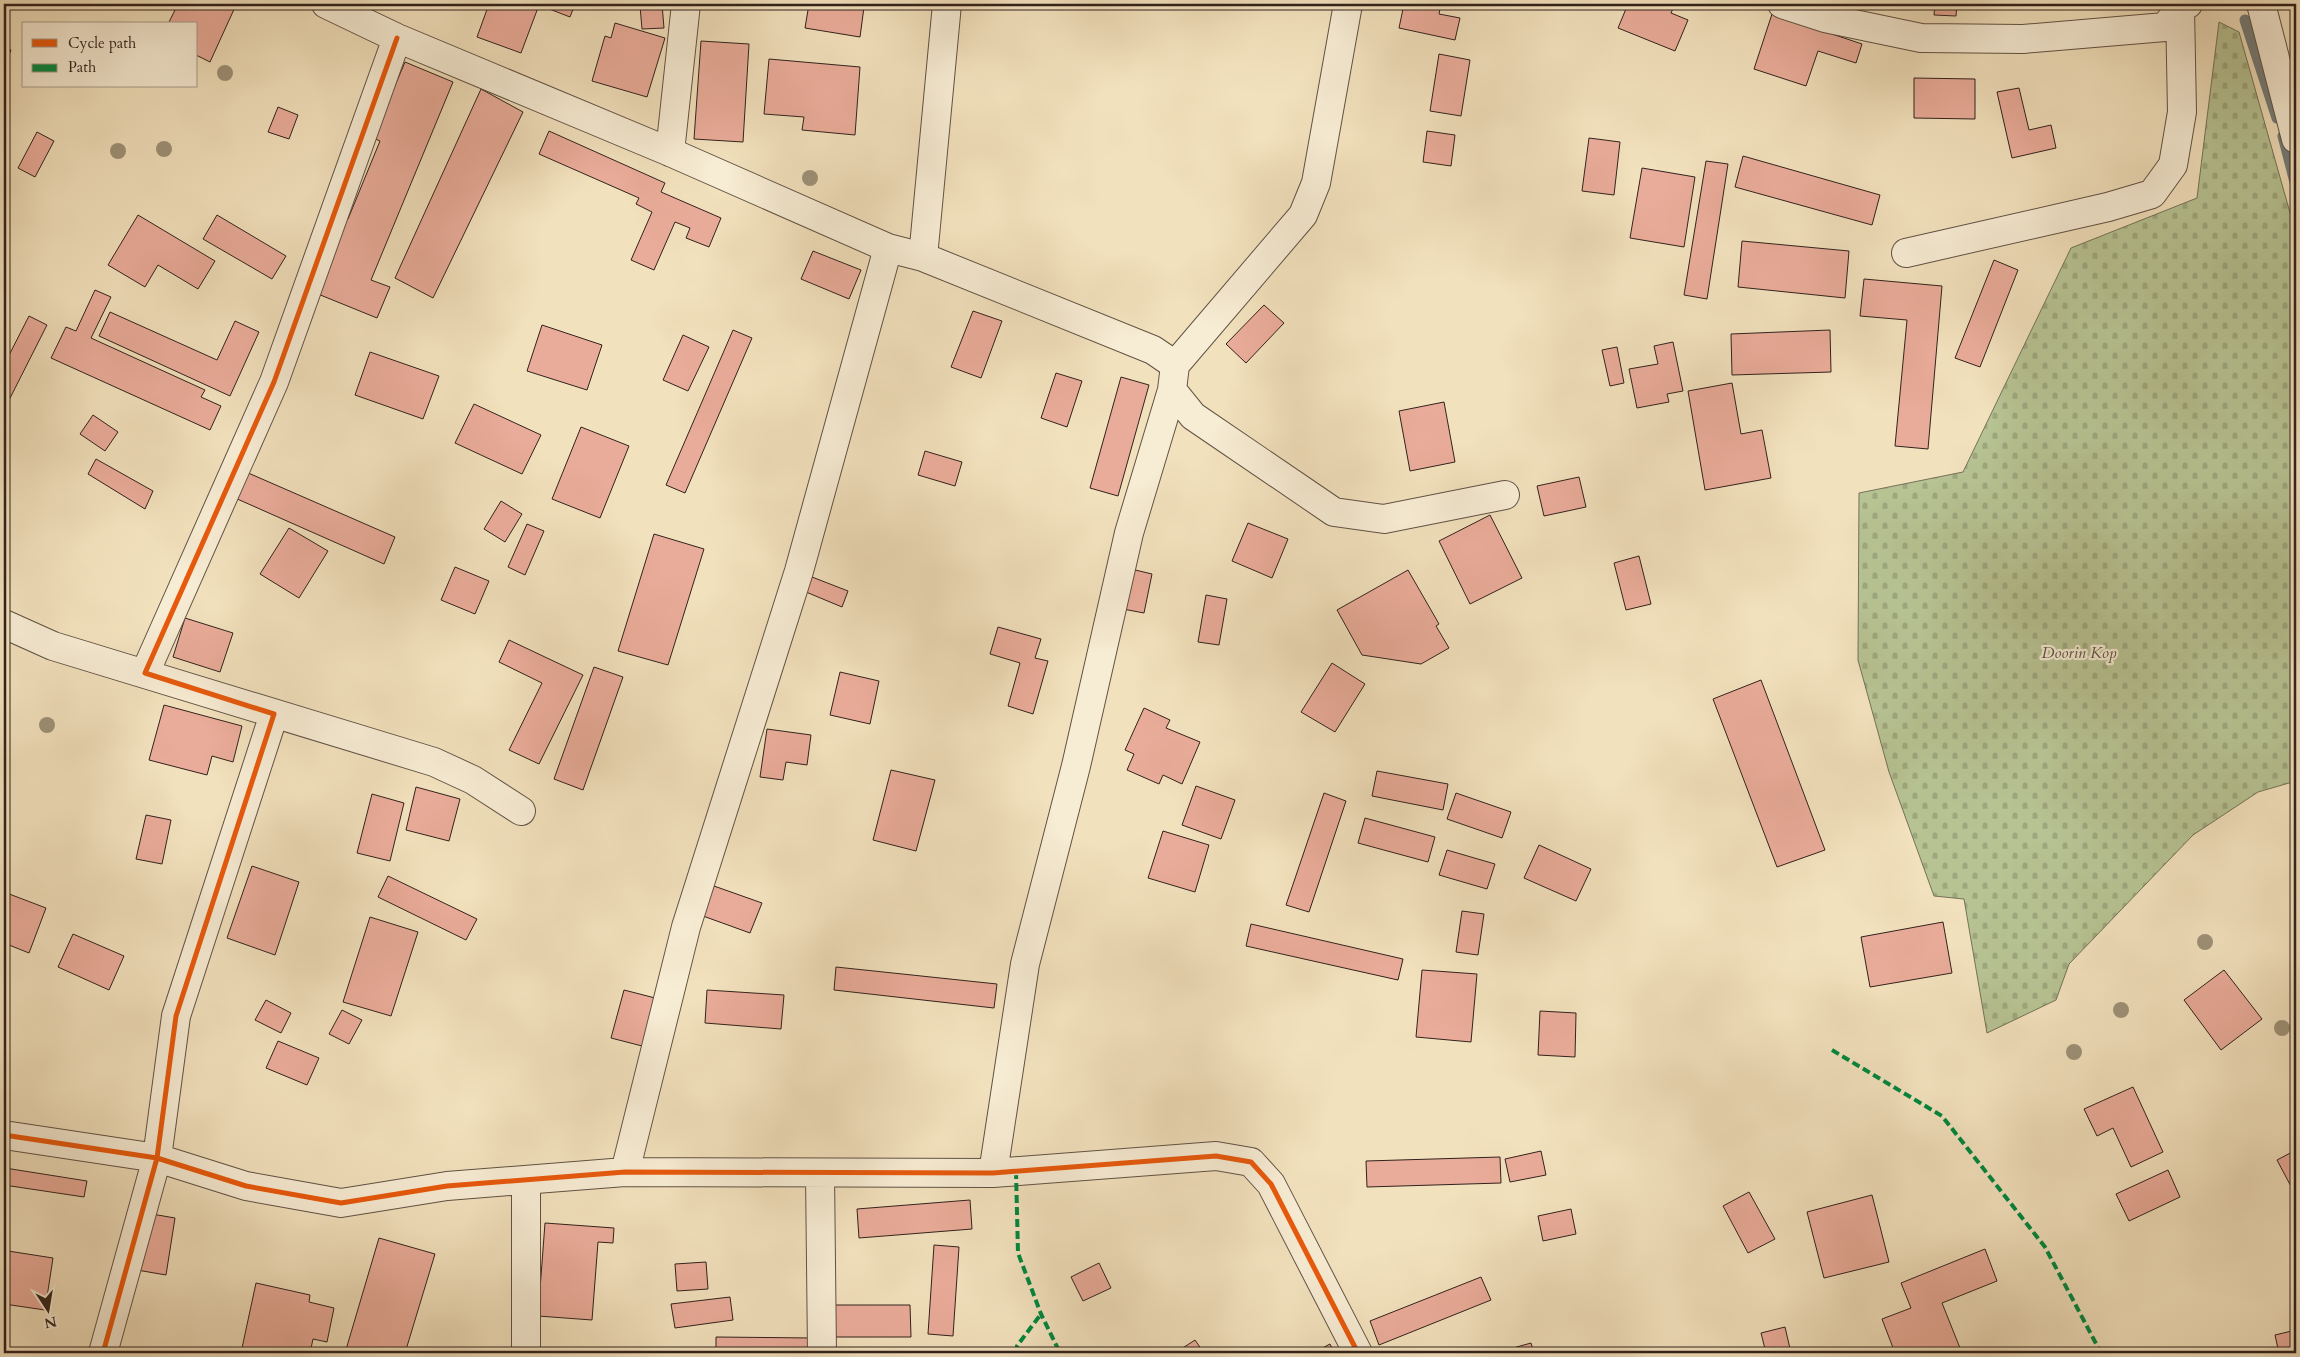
<svg xmlns="http://www.w3.org/2000/svg" width="2300" height="1357" viewBox="0 0 2300 1357" font-family="Cardo,serif">
<style>
.cemetery{fill:url(#cemetery-stones);stroke:#747258}
.lines{fill:none;stroke-linecap:round;stroke-linejoin:round}
.stream{stroke:#747e7c;stroke-width:11}
.building{fill:#eaac9a;stroke:#31221c}
.minor-casing{stroke:#615244;stroke-width:30}
.minor{stroke:#f7ecd4;stroke-width:28}
.quiet{stroke:#00873e;stroke-width:4;stroke-dasharray:8 4;stroke-linecap:butt}
.cycleway-casing{stroke:#f7ecd4;stroke-width:8}
.cycleway{stroke:#e8590c;stroke-width:5}
.tree{fill:#9e9278}
.labels{text-anchor:middle;stroke-width:4.5;stroke-linejoin:round;paint-order:stroke}
.park-label{font-size:16px;font-style:italic;fill:#595240;stroke:#f7ecd4}
</style>
<defs>
<pattern id="cemetery-stones" width="16" height="16" patternUnits="userSpaceOnUse" patternTransform="scale(1.25)"><rect width="16" height="16" fill="#b7c393"/><path d="M2 7V4a2 2 0 0 1 4 0v3zM10 15v-3a2 2 0 0 1 4 0v3z" fill="#9ea77e"/></pattern>
</defs>
<rect width="100%" height="100%" fill="#f2e1bd"/>
<filter id="stains"><feTurbulence type="fractalNoise" baseFrequency=".004" numOctaves="4"/><feColorMatrix values="0 0 0 0 .2 0 0 0 0 .09 0 0 0 0 .02 0 0 0 .5 -.17"/></filter>
<radialGradient id="worn" r=".72"><stop offset=".6" stop-color="#630" stop-opacity="0"/><stop offset="1" stop-color="#630" stop-opacity=".3"/></radialGradient>
<path class="cemetery" d="M2219,22L2239,32L2296,234V781L2258,792L2193,835L2069,964L2056,1000L1987,1033L1964,899L1934,896L1889,772L1858,660L1859,493L1963,472L2071,248L2197,198Z"/>
<g class="lines">
<path class="stream" d="M2245,20L2277,118
M2283,136L2296,186"/>
</g>
<path class="building" d="M178,4L236,5L210,62L196,55V24H168Z
M489,4H575L570,17L539,5L521,53L477,37Z
M662,4L664,28L642,29L640,6Z
M809,4H845L864,7L860,37L805,28Z
M1404,4H1441L1439,14L1460,18L1455,40L1399,28Z
M1628,4H1675L1671,13L1688,20L1675,51L1618,28Z
M1935,4H1957L1956,16L1934,15Z
M1772,14L1862,44L1856,63L1818,51L1806,86L1754,69Z
M615,23L665,38L647,97L592,81L605,36L611,38Z
M701,41L749,44L743,142L694,139Z
M4,47L11,50L4,67Z
M1439,54L1470,60L1461,116L1430,111Z
M769,59L860,67L855,135L802,130L804,117L764,114Z
M405,62L453,82L371,280L390,287L377,318L313,292L344,217L348,219L380,141L373,138Z
M1914,78L1975,79V119L1914,118Z
M2019,88L2029,130L2051,125L2056,148L2012,158L1997,92Z
M481,89L523,112L433,298L395,278Z
M278,107L298,115L289,139L268,132Z
M549,131L665,183L661,192L721,218L709,247L686,238L690,228L675,222L654,270L631,260L652,212L636,204L639,198L539,154Z
M1427,131L1455,135L1451,166L1423,162Z
M37,132L54,141L35,177L18,168Z
M1589,138L1620,142L1614,195L1582,191Z
M1743,156L1880,195L1872,225L1735,187Z
M1706,161L1728,164L1707,299L1684,295Z
M1642,168L1695,177L1684,247L1630,238Z
M138,215L215,261L198,289L158,265L145,287L108,265Z
M217,215L286,256L272,279L203,239Z
M1742,241L1849,251L1845,298L1738,287Z
M813,251L861,270L849,299L801,279Z
M1994,260L2018,270L1980,367L1955,358Z
M1864,279L1942,286L1928,449L1895,446L1907,320L1860,316Z
M95,290L111,297L91,338L205,390L201,397L221,406L210,430L51,358L66,327L76,331Z
M1264,305L1284,323L1246,363L1226,344Z
M973,311L1002,321L981,378L951,367Z
M110,312L217,360L235,321L259,332L230,396L99,336Z
M29,316L47,325L4,410V365Z
M542,325L602,345L587,390L527,371Z
M733,330L752,338L685,493L666,485Z
M1830,330L1831,372L1732,375L1731,334Z
M683,335L709,347L688,391L663,380Z
M1673,342L1683,391L1667,394L1669,402L1637,408L1629,369L1658,364L1654,346Z
M1617,347L1624,383L1610,386L1602,350Z
M370,352L439,376L423,419L355,395Z
M1056,373L1082,381L1067,427L1041,418Z
M1121,377L1149,385L1118,496L1090,488Z
M1732,383L1741,434L1762,430L1771,478L1705,490L1688,391Z
M1444,402L1455,462L1410,471L1399,411Z
M474,404L541,435L522,474L455,443Z
M93,415L118,432L105,451L80,434Z
M581,427L629,446L600,518L552,499Z
M925,451L962,462L955,486L918,475Z
M96,459L153,491L145,509L88,474Z
M246,472L395,537L384,564L235,498Z
M1579,477L1586,507L1544,516L1537,486Z
M501,501L522,514L505,542L484,529Z
M1490,515L1522,578L1470,604L1439,541Z
M1248,523L1288,539L1272,578L1232,561Z
M527,524L544,531L525,575L508,567Z
M289,528L328,551L299,598L260,574Z
M654,534L704,549L668,665L618,651Z
M1639,556L1651,604L1626,610L1614,563Z
M455,567L489,581L475,614L441,600Z
M1131,569L1152,574L1144,613L1123,609Z
M1408,570L1439,624L1436,626L1449,648L1421,664L1362,655L1337,610Z
M812,577L848,591L842,607L806,592Z
M1206,595L1227,599L1219,645L1198,642Z
M185,618L233,633L220,672L173,657Z
M998,627L1041,639L1035,658L1048,661L1033,714L1008,706L1020,663L990,654Z
M509,640L583,675L539,764L509,750L542,683L499,662Z
M1332,663L1365,684L1335,732L1301,712Z
M594,667L623,677L583,790L554,779Z
M840,672L879,681L870,724L830,715Z
M1761,680L1825,850L1777,867L1713,699Z
M164,705L242,726L233,762L212,756L207,775L149,760Z
M1144,708L1170,720L1166,728L1200,742L1182,784L1163,775L1159,784L1127,770L1134,754L1125,750Z
M767,729L811,735L807,765L786,762L783,780L760,777Z
M891,770L935,780L916,851L873,840Z
M1377,771L1448,784L1443,810L1372,796Z
M1196,786L1235,800L1221,839L1182,825Z
M416,787L460,799L449,841L406,830Z
M1324,793L1346,801L1309,912L1286,905Z
M1456,793L1511,812L1502,838L1447,819Z
M372,794L404,803L390,861L357,853Z
M146,815L171,820L162,864L136,859Z
M1365,818L1435,837L1428,862L1358,843Z
M1163,831L1209,845L1195,892L1148,878Z
M1539,845L1591,869L1576,901L1524,878Z
M1447,850L1495,864L1487,889L1439,875Z
M252,866L299,882L275,955L227,938Z
M388,876L477,919L466,940L378,897Z
M714,886L762,903L750,933L703,916Z
M4,892L46,908L29,953L4,943Z
M1462,911L1484,914L1478,955L1456,952Z
M370,917L418,932L391,1016L343,1002Z
M1943,922L1952,973L1870,987L1861,937Z
M1251,924L1403,959L1398,980L1246,946Z
M73,934L124,956L109,990L58,967Z
M836,967L997,984L994,1008L834,990Z
M1422,970L1477,974L1471,1042L1416,1037Z
M2224,970L2262,1019L2221,1050L2184,1000Z
M624,990L659,999L646,1047L611,1038Z
M707,990L784,995L781,1029L705,1023Z
M266,1000L291,1013L281,1033L255,1020Z
M342,1010L362,1020L349,1044L329,1034Z
M1540,1011L1576,1013L1575,1057L1538,1055Z
M278,1041L319,1058L307,1085L266,1068Z
M2133,1087L2163,1152L2131,1167L2113,1128L2097,1136L2084,1109Z
M2296,1150V1193L2295,1194L2277,1160Z
M1541,1151L1546,1175L1510,1182L1505,1159Z
M1500,1157L1501,1183L1367,1187L1366,1161Z
M5,1168L87,1181L84,1197L4,1185Z
M2168,1170L2180,1197L2129,1221L2116,1194Z
M1749,1192L1775,1239L1748,1253L1723,1206Z
M1872,1195L1889,1262L1824,1278L1807,1212Z
M970,1200L972,1229L859,1238L857,1209Z
M1571,1209L1576,1234L1543,1241L1538,1216Z
M146,1213L175,1218L166,1275L137,1270Z
M545,1223L614,1228L613,1243L598,1242L592,1320L538,1316Z
M379,1238L435,1254L405,1353H345Z
M934,1245L959,1247L953,1336L928,1334Z
M1985,1249L1997,1281L1942,1303L1962,1353H1895L1882,1319L1911,1308L1901,1283Z
M8,1251L53,1258L45,1310L4,1304V1282Z
M706,1262L708,1289L677,1291L675,1264Z
M1099,1263L1111,1288L1083,1301L1071,1277Z
M1481,1277L1491,1300L1379,1345L1370,1321Z
M256,1283L310,1295L309,1302L334,1308L327,1342L313,1339L310,1353H269L242,1348Z
M730,1297L733,1320L675,1328L671,1304Z
M835,1305H910L911,1337H835Z
M1785,1327L1791,1353H1766L1761,1333Z
M2296,1330V1353H2279L2275,1335Z
M716,1337L813,1338V1353H716Z
M1195,1340L1204,1353H1175Z
M1531,1343L1534,1353H1495Z
M1330,1344L1334,1353H1313Z"/>
<g class="lines">
<defs>
<path id="minor" d="M326,4L397,38L670,152L888,248L923,257L1153,350L1175,365
M1782,4L1825,18L1921,38L2023,39L2165,27L2180,8L2188,4
M2261,4L2296,139
M670,152L686,4
M1906,253L2108,207L2152,194L2173,165L2182,112L2180,8
M923,257L947,4
M1172,390L1193,416L1334,512L1384,519L1505,495
M4,624L53,646L434,762L473,780L521,811
M145,673L274,382L397,38
M4,1135L157,1158L246,1186L341,1203L447,1186L625,1172L993,1173L1216,1156L1251,1162L1271,1184L1358,1353
M625,1172L686,927L799,571L888,248
M993,1173L1025,964L1076,766L1129,533L1172,390L1175,365L1303,215L1316,183L1348,4
M820,1174L822,1353
M103,1353L157,1158L176,1016L274,714
M526,1353V1180"/>
</defs>
<use href="#minor" class="minor-casing"/>
<use href="#minor" class="minor"/>
<path class="quiet" d="M1832,1050L1942,1116L2045,1247L2101,1353
M1016,1171L1018,1253L1041,1314L1060,1353
M1018,1353L1017,1346L1041,1314"/>
<defs>
<path id="cycleway" d="M4,1135L157,1158L246,1186L341,1203L447,1186L625,1172L993,1173L1216,1156L1251,1162L1271,1184L1358,1353
M103,1353L157,1158L176,1016L274,714L145,673L274,382L397,38"/>
</defs>
<use href="#cycleway" class="cycleway-casing"/>
<use href="#cycleway" class="cycleway"/>
</g>
<g class="tree">
<circle cx="225" cy="73" r="8"/>
<circle cx="164" cy="149" r="8"/>
<circle cx="118" cy="151" r="8"/>
<circle cx="810" cy="178" r="8"/>
<circle cx="47" cy="725" r="8"/>
<circle cx="2205" cy="942" r="8"/>
<circle cx="2121" cy="1010" r="8"/>
<circle cx="2282" cy="1028" r="8"/>
<circle cx="2074" cy="1052" r="8"/>
</g>
<g class="labels">
<g class="park-label">
<text x="2079" y="658">Doorin Kop</text>
</g>
</g>
<rect width="2300" height="1357" fill="none" stroke="#f2e1bd" stroke-width="20"/>
<rect x="5" y="5" width="2290" height="1347" fill="none" stroke="#31221c" stroke-width="2.5"/>
<rect x="10" y="10" width="2280" height="1337" fill="none" stroke="#31221c"/>
<rect x="22" y="22" width="175" height="65" fill="#f7ecd4" stroke="#a89b8a"/>
<rect x="32" y="39" width="25" height="8" fill="#e8590c" stroke="#a89b8a"/>
<text x="68" y="48" font-size="15" fill="#31221c">Cycle path</text>
<rect x="32" y="64" width="25" height="8" fill="#00873e" stroke="#a89b8a"/>
<text x="68" y="72" font-size="15" fill="#31221c">Path</text>
<g transform="translate(48 1310) rotate(168)" stroke="#f7ecd4" stroke-width="4" paint-order="stroke">
<path d="M0-4L9 19L0 12L-9 19Z" fill="#31221c"/>
<text y="-8" font-size="14" font-weight="bold" text-anchor="middle" fill="#31221c">N</text>
</g>
<rect width="100%" height="100%" filter="url(#stains)"/>
<rect width="100%" height="100%" fill="url(#worn)"/>
</svg>
